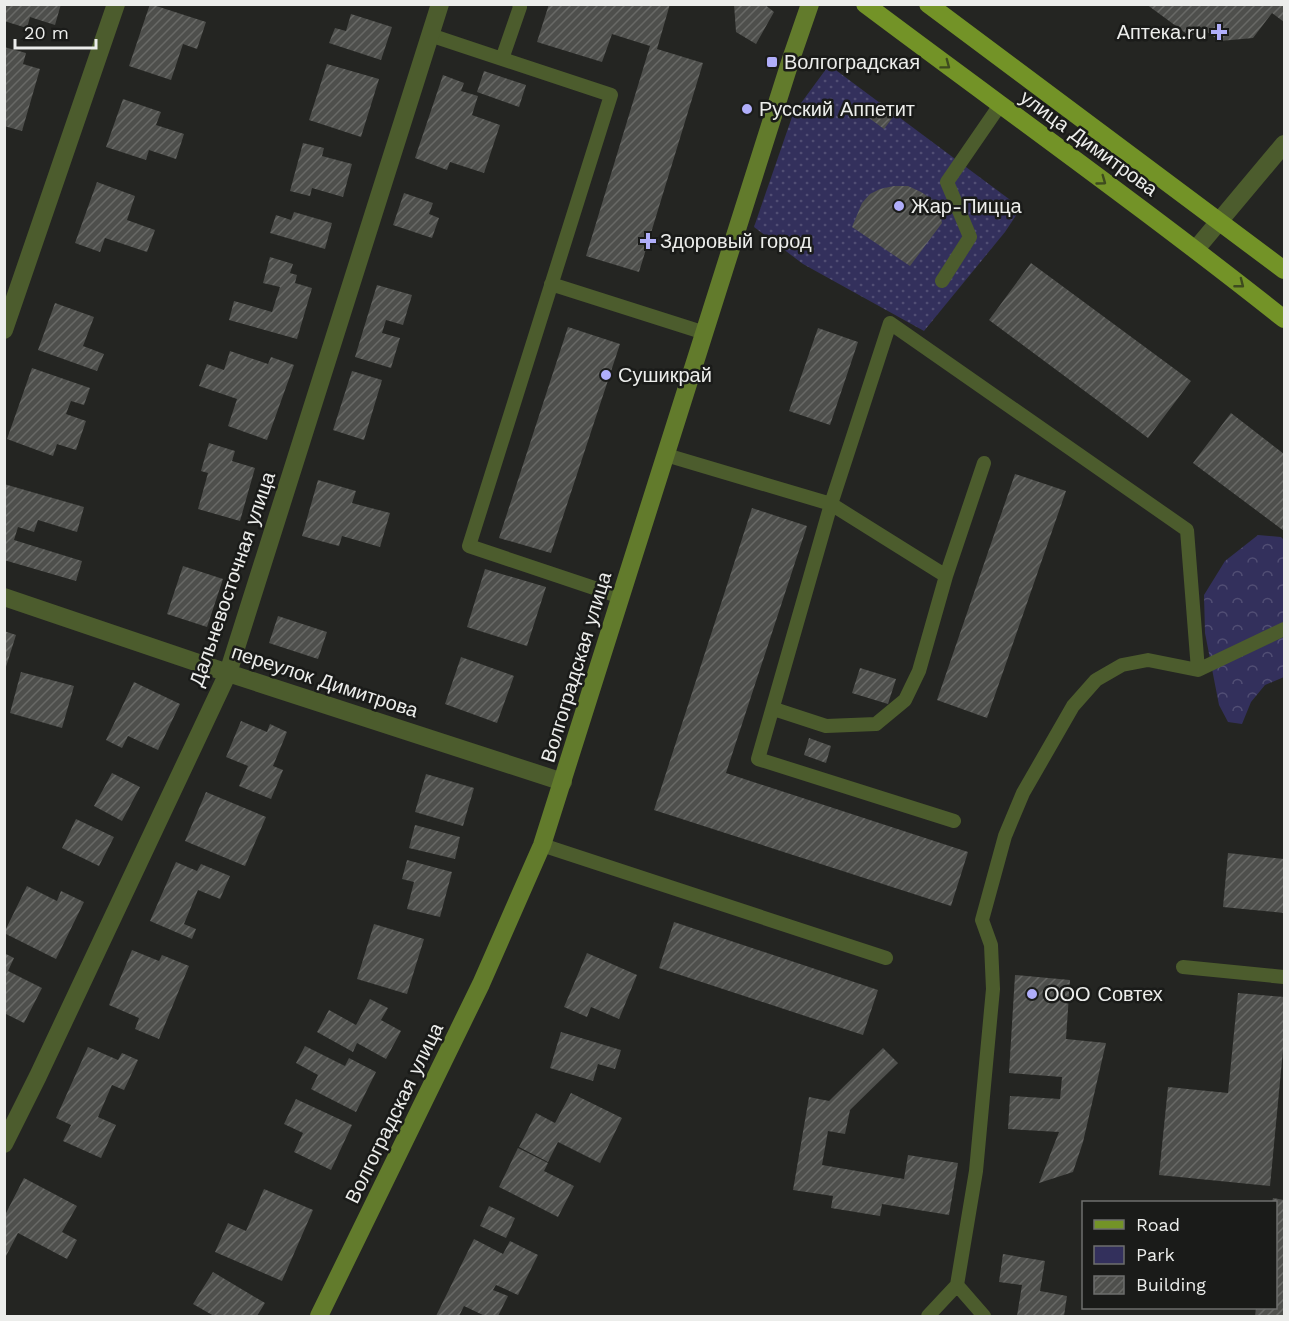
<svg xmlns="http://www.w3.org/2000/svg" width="1289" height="1321" viewBox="0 0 1289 1321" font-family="'Work Sans',sans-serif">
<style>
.green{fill:url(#green-dots)}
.forest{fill:url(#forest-crowns)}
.building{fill:url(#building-hatch)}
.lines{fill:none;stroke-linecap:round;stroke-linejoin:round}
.lane{stroke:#4c5c2d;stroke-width:14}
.street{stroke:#4c5c2d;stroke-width:18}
.secondary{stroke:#627b2c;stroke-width:18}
.primary{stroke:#739327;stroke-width:18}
.oneway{stroke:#3e4b1f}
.poi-dot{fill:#b0aefa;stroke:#1a1b19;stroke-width:2}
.labels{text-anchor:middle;stroke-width:5;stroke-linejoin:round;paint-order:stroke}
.poi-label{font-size:20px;fill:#ecedeb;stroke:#1a1b19;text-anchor:start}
.street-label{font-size:20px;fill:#ecedeb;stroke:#1a1b19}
</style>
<defs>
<pattern id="green-dots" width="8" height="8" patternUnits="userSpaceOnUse" patternTransform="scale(1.5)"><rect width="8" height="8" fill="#33305c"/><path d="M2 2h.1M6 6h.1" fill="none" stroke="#514e74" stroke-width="1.8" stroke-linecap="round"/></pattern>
<pattern id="forest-crowns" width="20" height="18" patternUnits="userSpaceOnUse" patternTransform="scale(1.5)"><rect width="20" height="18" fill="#33305c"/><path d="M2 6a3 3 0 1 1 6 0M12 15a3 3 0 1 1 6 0" fill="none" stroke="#514e74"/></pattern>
<pattern id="building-hatch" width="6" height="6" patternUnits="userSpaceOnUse" patternTransform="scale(1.5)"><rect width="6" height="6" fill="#4e4f4c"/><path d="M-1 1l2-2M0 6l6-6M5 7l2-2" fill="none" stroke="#686966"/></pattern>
</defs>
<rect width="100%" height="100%" fill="#242522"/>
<path class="green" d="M829,65L1021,208L1005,232L924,331L803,264L754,227L793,114Z"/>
<path class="forest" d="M1258,535L1281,537L1284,540V677L1265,685L1251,702L1242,724L1228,722L1219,705L1205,633L1204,595L1225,561Z"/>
<path class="building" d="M4,4H61L55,25L30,17L27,28L4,21Z
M150,4L206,22L197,49L183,44L171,80L129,66Z
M549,4H670L657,49L703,63L639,272L586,256L650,46L612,34L602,62L537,42Z
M734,4H764L774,12L756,44L736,32Z
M1146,4H1284V22L1272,13L1253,38L1220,41L1199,26L1191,37Z
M351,14L392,27L381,60L329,43L335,28L346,31Z
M4,47L26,53L23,64L40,69L22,131L4,126Z
M327,64L379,79L361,137L309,120Z
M484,71L526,85L519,107L477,92Z
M443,75L464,83L461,91L478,96L472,115L500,125L484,173L450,162L447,170L415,158Z
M123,99L161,112L156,125L184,134L176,159L149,150L146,160L106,147Z
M880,102L896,113L884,129L869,118Z
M303,143L324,148L322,156L352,164L343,197L312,188L310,196L290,191Z
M97,182L135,196L127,220L155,230L147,252L105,238L100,252L75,243Z
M894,186H908L921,192L933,200L940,211L942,223L910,266L852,227L862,203L870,194L880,189Z
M404,193L433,203L429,214L439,218L432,238L393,225Z
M294,212L332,223L325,249L270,233L276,215L291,220Z
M270,257L293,264L290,273L297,275L295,283L312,288L297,339L229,320L234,301L272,312L280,287L263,283Z
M1031,263L1191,381L1148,438L989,320Z
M377,285L412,295L403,325L386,320L382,333L400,338L391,368L355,357Z
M55,303L94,317L83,346L104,354L97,371L38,350Z
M568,327L620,344L551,553L499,538Z
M818,328L858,342L830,425L789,411Z
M230,351L268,364L271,357L294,365L267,440L228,426L237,399L199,386L207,364L224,370Z
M32,368L90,388L84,405L71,401L66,414L86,421L76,450L57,444L53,456L7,439Z
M352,371L382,380L364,440L333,430Z
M1231,413L1284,454V531L1193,463Z
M209,443L235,451L232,461L255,468L240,521L198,509L208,473L201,471Z
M1015,474L1066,491L987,718L937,700Z
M318,480L356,491L352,503L390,513L380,547L342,536L339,546L302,536Z
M4,484L84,507L77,532L38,520L34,532L18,527L14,540L82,561L76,581L4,560Z
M752,508L807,526L726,773L968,852L951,906L654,810Z
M183,566L223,579L207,627L167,614Z
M485,569L546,587L527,646L467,627Z
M278,616L327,632L318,659L269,643Z
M4,631L16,635L5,670H4Z
M461,657L514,676L497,723L445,704Z
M860,668L896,679L888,704L852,693Z
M21,672L74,686L62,728L10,713Z
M134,682L180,704L158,750L128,736L122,748L106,740Z
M241,721L267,732L270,724L287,732L273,766L283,770L271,799L239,786L248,766L226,757Z
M809,738L831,746L826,763L804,755Z
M112,773L140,787L122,821L94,806Z
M426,774L474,788L463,826L415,812Z
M206,792L266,817L245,866L185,841Z
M76,819L114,837L99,866L62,848Z
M415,825L460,837L455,859L409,848Z
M1228,853L1284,859V913L1223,907Z
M407,860L452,872L440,917L407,909L414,882L402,879Z
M176,862L197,871L201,864L230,876L220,899L198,890L184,924L196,929L192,939L150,921Z
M27,886L57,901L61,891L84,902L56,959L4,933Z
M674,922L878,990L863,1035L659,968Z
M374,924L424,939L407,994L357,979Z
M132,950L159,961L162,955L189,966L159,1039L135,1029L139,1018L109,1005Z
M4,953L14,958L8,971L42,988L24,1023L4,1013Z
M587,953L637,975L619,1019L591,1007L587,1017L564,1007Z
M1015,975L1070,980L1066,1039L1106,1043L1083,1142L1073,1172L1039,1183L1059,1132L1008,1129L1010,1096L1060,1099L1062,1077L1009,1073Z
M1238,993L1284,997V1040L1270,1186L1159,1175L1168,1087L1228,1093Z
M370,999L388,1008L381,1020L401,1031L386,1059L357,1043L353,1052L317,1032L329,1010L356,1025Z
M561,1032L621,1050L615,1069L598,1064L593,1081L550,1068Z
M305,1046L345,1066L349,1058L376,1072L356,1112L311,1089L318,1075L296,1063Z
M88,1047L118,1060L122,1053L138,1060L124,1090L112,1085L98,1117L116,1125L101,1158L63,1141L71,1125L56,1118Z
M883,1048L898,1063L850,1110L845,1134L828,1131L822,1165L904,1179L908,1155L958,1163L949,1215L882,1204L880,1216L831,1208L833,1196L793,1190L809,1097L829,1101Z
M571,1093L622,1118L600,1163L558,1142L548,1162L519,1147L536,1113L555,1123Z
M296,1099L352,1125L331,1170L294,1152L303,1133L284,1124Z
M518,1148L548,1163L544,1171L574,1186L558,1217L499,1187Z
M24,1178L77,1206L62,1232L77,1240L67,1259L18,1233L5,1258V1215Z
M264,1189L313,1210L282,1281L215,1252L228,1223L246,1231Z
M1273,1198L1284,1200V1316H1255L1256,1308H1276V1202H1272Z
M489,1206L515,1218L506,1238L480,1226Z
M474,1239L503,1254L510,1241L538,1255L518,1295L496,1285L493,1290L508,1296L498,1316H485L464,1306L459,1316H436Z
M1003,1254L1045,1261L1040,1291L1067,1296L1064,1316H1017L1022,1285L999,1282Z
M213,1272L265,1303L257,1316H214L193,1304Z"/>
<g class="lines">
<path class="lane" d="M430,35L611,95L469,546L621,597
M502,59L520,7L519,4
M942,281L970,237L947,182L1000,105
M551,284L705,333
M666,455L831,504L946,576
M774,709L826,726L876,724L905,700L919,671L946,576L984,463
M954,821L758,759L831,504L890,323L1187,530L1198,670
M542,845L886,958
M1183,967L1284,977
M957,1285L984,1316
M928,1316L957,1285L976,1171L993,989L991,945L982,920L1005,836L1023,793L1073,706L1096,680L1122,665L1148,660L1198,670L1284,629"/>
<path class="street" d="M1196,249L1284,144
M4,330L116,4
M4,597L228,673L563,782
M4,1144L38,1076L228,673L440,4"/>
<path class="secondary" d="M319,1316L481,984L542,845L791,59L810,4"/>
<path class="primary" d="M865,4C1005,109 1148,211 1284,319
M928,4L1284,270"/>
</g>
<defs><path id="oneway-chevron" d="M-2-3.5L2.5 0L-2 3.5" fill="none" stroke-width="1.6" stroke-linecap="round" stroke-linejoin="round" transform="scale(1.5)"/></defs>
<g class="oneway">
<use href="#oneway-chevron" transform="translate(946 65) rotate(37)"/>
<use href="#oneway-chevron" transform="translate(1102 181) rotate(36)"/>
<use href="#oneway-chevron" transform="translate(1240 284) rotate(38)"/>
</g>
<g class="poi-dot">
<path d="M1216 23h6v6h6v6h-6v6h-6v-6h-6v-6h6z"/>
<rect x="766" y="56" width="12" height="12" rx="3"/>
<circle cx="747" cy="109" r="6"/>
<circle cx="899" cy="206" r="6"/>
<path d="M645 232h6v6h6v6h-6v6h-6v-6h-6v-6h6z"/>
<circle cx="606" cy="375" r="6"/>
<circle cx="1032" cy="994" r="6"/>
</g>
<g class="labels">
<g class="poi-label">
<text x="1207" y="39" text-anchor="end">Аптека.ru</text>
<text x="784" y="69">Волгоградская</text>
<text x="759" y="116">Русский Аппетит</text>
<text x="911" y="213">Жар-Пицца</text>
<text x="660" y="248">Здоровый город</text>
<text x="618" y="382">Сушикрай</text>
<text x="1044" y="1001">ООО Совтех</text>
</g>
<g class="street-label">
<text transform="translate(1089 143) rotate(36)" y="7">улица Димитрова</text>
<text transform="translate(232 579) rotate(-71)" y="7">Дальневосточная улица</text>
<text transform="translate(576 667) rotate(-73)" y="7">Волгоградская улица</text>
<text transform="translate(325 681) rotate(18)" y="7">переулок Димитрова</text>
<text transform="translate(394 1113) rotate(-64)" y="7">Волгоградская улица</text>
</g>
</g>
<rect width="1289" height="1321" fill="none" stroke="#ecedeb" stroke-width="12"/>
<rect x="1082" y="1201" width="195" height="108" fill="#1a1b19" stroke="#6e6f6d" stroke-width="1.5"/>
<rect x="1094" y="1220" width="30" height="9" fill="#739327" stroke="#6e6f6d" stroke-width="1.5"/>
<text x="1136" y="1231" font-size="18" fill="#ecedeb">Road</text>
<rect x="1094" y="1246" width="30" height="18" fill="#33305c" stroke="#6e6f6d" stroke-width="1.5"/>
<text x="1136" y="1261" font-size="18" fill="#ecedeb">Park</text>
<rect x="1094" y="1276" width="30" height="18" fill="url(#building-hatch)" stroke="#6e6f6d" stroke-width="1.5"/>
<text x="1136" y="1291" font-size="18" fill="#ecedeb">Building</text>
<path d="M15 39v9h81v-9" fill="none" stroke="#ecedeb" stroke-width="3"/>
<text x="24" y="39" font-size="18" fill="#ecedeb" stroke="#1a1b19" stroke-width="4.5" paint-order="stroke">20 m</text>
</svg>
